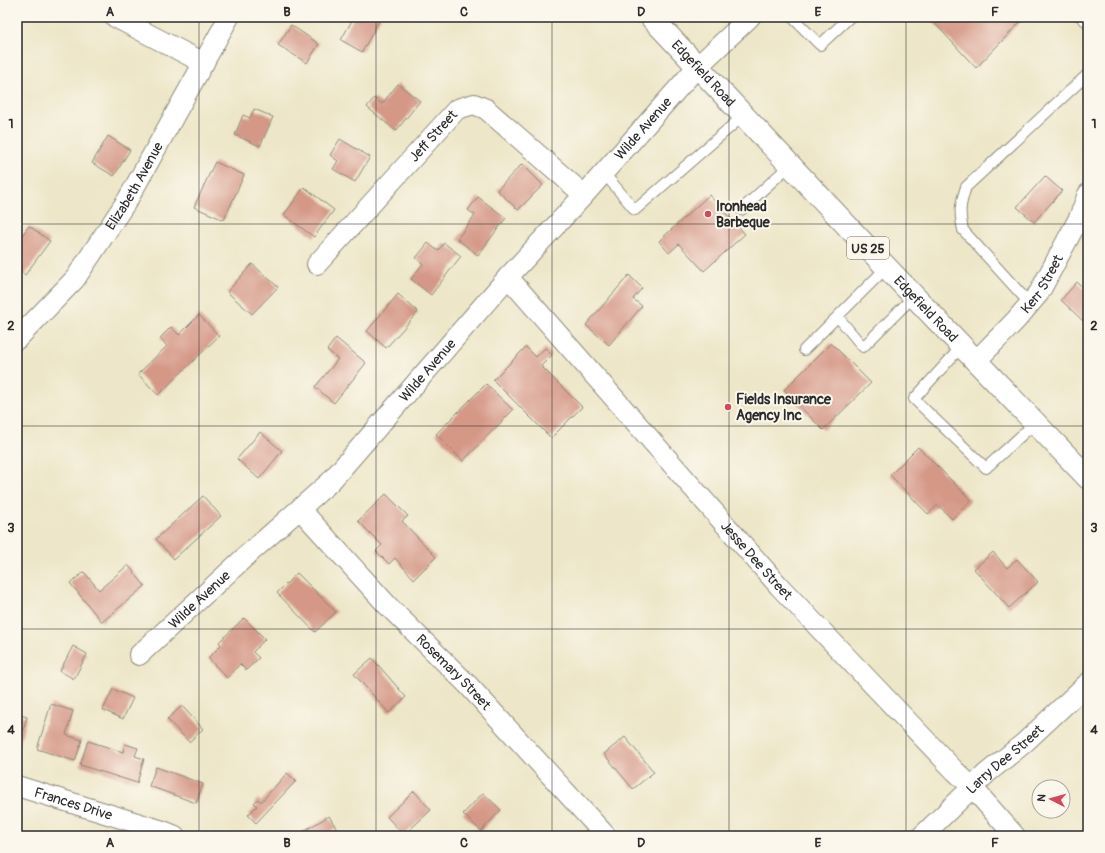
<svg xmlns="http://www.w3.org/2000/svg" width="1105" height="853" viewBox="0 0 1105 853" font-family="Pangolin,sans-serif">
<style>
.building{fill:#d59887}
.lines{fill:none;stroke-linecap:round;stroke-linejoin:round}
.service-casing{stroke:#8c887a;stroke-width:12}
.minor-casing{stroke:#8c887a;stroke-width:22}
.primary-casing{stroke:#8c887a;stroke-width:24}
.service{stroke:#fff;stroke-width:10}
.minor{stroke:#fff;stroke-width:20}
.primary{stroke:#fff;stroke-width:22}
.grid{fill:none;stroke:#2b2b2b;stroke-width:1;stroke-opacity:0.55}
.poi-dot{fill:#d1495b;stroke:#fbf7ec;stroke-width:1.5}
.labels{text-anchor:middle;stroke-width:4;stroke-linejoin:round;paint-order:stroke}
.shield{fill:#fbf7ec;stroke:#696865;stroke-width:1}
.shield-label{font-size:13px;font-weight:bold;fill:#2b2b2b}
.street-label{font-size:14px;fill:#2b2b2b;stroke:#fbf7ec}
.poi-label{font-size:14px;font-weight:bold;fill:#2b2b2b;stroke:#fbf7ec;text-anchor:start}
.neatline{fill:none;stroke:#2b2b2b;stroke-width:1.5}
.grid-label{font-size:13px;text-anchor:middle;font-weight:bold;fill:#2b2b2b}
</style>
<rect width="100%" height="100%" fill="#fbf7ec"/>
<filter id="ink" filterUnits="userSpaceOnUse"><feTurbulence type="fractalNoise" baseFrequency=".025" numOctaves="2"/><feDisplacementMap in="SourceGraphic" scale="8" xChannelSelector="R" yChannelSelector="G"/><feConvolveMatrix kernelMatrix="1 2 1 2 8 2 1 2 1" color-interpolation-filters="sRGB"/></filter>
<filter id="wash" filterUnits="userSpaceOnUse"><feTurbulence type="fractalNoise" baseFrequency=".012" numOctaves="4" result="noise"/><feDisplacementMap in="SourceGraphic" scale="16" xChannelSelector="R" yChannelSelector="G"/><feGaussianBlur stdDeviation="0.9" result="paint"/><feColorMatrix in="noise" values="0 0 0 0 0 0 0 0 0 0 0 0 0 0 0 0 0 1.4 0 .05"/><feComposite in="paint" operator="in"/></filter>
<g filter="url(#wash)">
<rect width="100%" height="100%" fill="#ede6c8"/>
<g id="blocks">
<path class="building" d="M354,17H381L362,52L341,40Z
M929,17H1025L976,68Z
M291,25L319,44L307,63L278,45Z
M398,84L420,101L396,131L367,107L374,98L382,104Z
M254,109L273,117L260,146L235,135L243,115L250,118Z
M108,136L130,150L114,176L92,163Z
M340,139L370,157L355,182L333,169L338,161L330,155Z
M215,162L244,175L224,220L194,207Z
M522,164L543,185L518,210L497,190Z
M1045,176L1062,191L1034,222L1017,207Z
M304,187L334,210L314,237L284,215Z
M709,195L745,234L704,271L679,244L669,253L659,241Z
M478,197L506,218L478,255L457,239L475,215L468,210Z
M29,226L50,241L25,275L17,269V242Z
M428,243L438,251L444,243L461,256L431,295L411,279L423,264L416,258Z
M252,264L278,287L252,314L227,292Z
M629,275L642,288L633,299L642,306L609,345L586,325Z
M1077,282L1088,292V315L1083,321L1061,300Z
M398,294L418,312L386,348L367,331Z
M199,315L219,336L158,395L138,374L167,346L160,338L171,327L179,335Z
M336,338L366,363L334,403L315,387L338,359L327,350Z
M831,343L871,383L823,430L784,390Z
M526,347L536,357L545,348L552,355L541,366L582,407L551,438L493,380Z
M486,384L513,410L463,461L436,434Z
M260,432L282,451L259,479L237,459Z
M918,447L971,500L952,519L938,505L928,514L890,475Z
M386,494L408,516L402,521L436,557L414,579L395,558L389,564L376,551L382,545L358,521Z
M203,496L221,516L174,559L156,539Z
M993,552L1007,568L1017,559L1038,582L1009,608L974,569Z
M128,565L145,586L102,622L70,583L84,572L99,590Z
M297,573L336,612L315,632L277,593Z
M244,618L265,639L253,652L259,658L246,670L240,664L227,678L208,658L221,645L219,642Z
M73,646L87,654L74,679L60,671Z
M372,658L406,697L389,713L354,674Z
M113,689L133,698L123,719L103,710Z
M51,704L73,711L66,735L82,740L75,761L37,749Z
M182,706L203,729L189,742L167,719Z
M17,714L27,717L19,745L17,744Z
M625,737L654,772L633,789L604,754Z
M88,741L123,752L125,744L138,748L135,756L144,759L137,783L80,765Z
M156,767L203,784L196,803L149,786Z
M287,773L296,781L256,823L248,815L257,806L254,803L258,799L261,802Z
M414,791L431,810L404,835L387,817Z
M483,793L501,810L481,831L463,814Z
M329,816L336,828L323,836H304L302,832Z"/>
</g>
</g>
<g filter="url(#ink)">
<use href="#blocks" fill-opacity="0" stroke="#8c887a" stroke-width="1"/>
<g class="lines">
<defs>
<path id="service" d="M792,17L820,45L850,17
M1081,17L1088,23
M603,172L635,210L743,116
M741,210L790,165
M1030,304L963,230C959,211 960,205 966,187L1088,74
M838,317L863,347L914,296
M962,346L914,399L986,468L1036,422
M804,350L887,267"/>
<g id="minor">
<path d="M115,17L204,63"/>
<path id="s1" d="M317,264L457,109L474,104L486,109L584,195"/>
<path id="s2" d="M508,277L779,586L955,771L972,787L1015,836"/>
<path id="s3" d="M17,339L75,279L128,199L229,17"/>
<path id="s4" d="M976,361L1016,320L1039,293L1079,218L1088,194"/>
<path id="s5" d="M300,509L388,606L468,685L606,836"/>
<path id="s6" d="M139,655L245,557L330,482L508,277L584,195L697,67L750,17"/>
<path id="s7" d="M17,786L163,831L175,836"/>
<path id="s8" d="M922,836L987,773L1024,743L1088,683"/>
</g>
<g id="primary">
<path id="s9" d="M651,17L868,248L1088,478"/>
</g>
</defs>
<use href="#service" class="service-casing"/>
<use href="#minor" class="minor-casing"/>
<use href="#primary" class="primary-casing"/>
<use href="#service" class="service"/>
<use href="#minor" class="minor"/>
<use href="#primary" class="primary"/>
</g>
</g>
<path class="grid" d="M199,17V836M376,17V836M552,17V836M729,17V836M906,17V836M17,224H1088M17,426H1088M17,629H1088"/>
<g class="poi-dot">
<circle cx="708" cy="214" r="4"/>
<circle cx="728" cy="407" r="4"/>
</g>
<g class="labels">
<rect class="shield" x="847" y="237" width="42" height="22" rx="3"/>
<g class="shield-label">
<text x="868" y="253">US 25</text>
</g>
<g class="street-label">
<text dy="5" stroke="none"><textPath href="#s9" startOffset="77">Edgefield Road</textPath></text>
<text dy="5" stroke="none"><textPath href="#s6" startOffset="730">Wilde Avenue</textPath></text>
<text dy="5" stroke="none"><textPath href="#s1" startOffset="173">Jeff Street</textPath></text>
<text dy="5" stroke="none"><textPath href="#s3" startOffset="194">Elizabeth Avenue</textPath></text>
<text dy="5" stroke="none"><textPath href="#s4" startOffset="102">Kerr Street</textPath></text>
<text dy="5" stroke="none"><textPath href="#s9" startOffset="401">Edgefield Road</textPath></text>
<text dy="5" stroke="none"><textPath href="#s6" startOffset="406">Wilde Avenue</textPath></text>
<text dy="5" stroke="none"><textPath href="#s2" startOffset="377">Jesse Dee Street</textPath></text>
<text dy="5" stroke="none"><textPath href="#s6" startOffset="82">Wilde Avenue</textPath></text>
<text dy="5" stroke="none"><textPath href="#s5" startOffset="224">Rosemary Street</textPath></text>
<text dy="5" stroke="none"><textPath href="#s8" startOffset="113">Larry Dee Street</textPath></text>
<text dy="5" stroke="none"><textPath href="#s7" startOffset="59">Frances Drive</textPath></text>
</g>
<g class="poi-label">
<text x="716" y="211">Ironhead<tspan x="716" dy="16">Barbeque</tspan></text>
<text x="736" y="404">Fields Insurance<tspan x="736" dy="16">Agency Inc</tspan></text>
</g>
</g>
<rect width="1105" height="853" fill="none" stroke="#fbf7ec" stroke-width="44"/>
<g transform="translate(1051 799) rotate(276)"><circle r="19" fill="#fbf7ec" stroke="#a8a59f"/>
<path d="M0-3L7 15L0 10L-7 15Z" fill="#d1495b"/>
<text y="-6" font-size="11" font-weight="bold" text-anchor="middle" fill="#2b2b2b">N</text>
</g>
<rect x="22" y="22" width="1061" height="809" class="neatline"/>
<g class="grid-label">
<text x="110" y="16">A</text>
<text x="287" y="16">B</text>
<text x="464" y="16">C</text>
<text x="641" y="16">D</text>
<text x="818" y="16">E</text>
<text x="995" y="16">F</text>
<text x="11" y="128">1</text>
<text x="1094" y="128">1</text>
<text x="11" y="330">2</text>
<text x="1094" y="330">2</text>
<text x="11" y="532">3</text>
<text x="1094" y="532">3</text>
<text x="11" y="734">4</text>
<text x="1094" y="734">4</text>
<text x="110" y="847">A</text>
<text x="287" y="847">B</text>
<text x="464" y="847">C</text>
<text x="641" y="847">D</text>
<text x="818" y="847">E</text>
<text x="995" y="847">F</text>
</g>
</svg>
